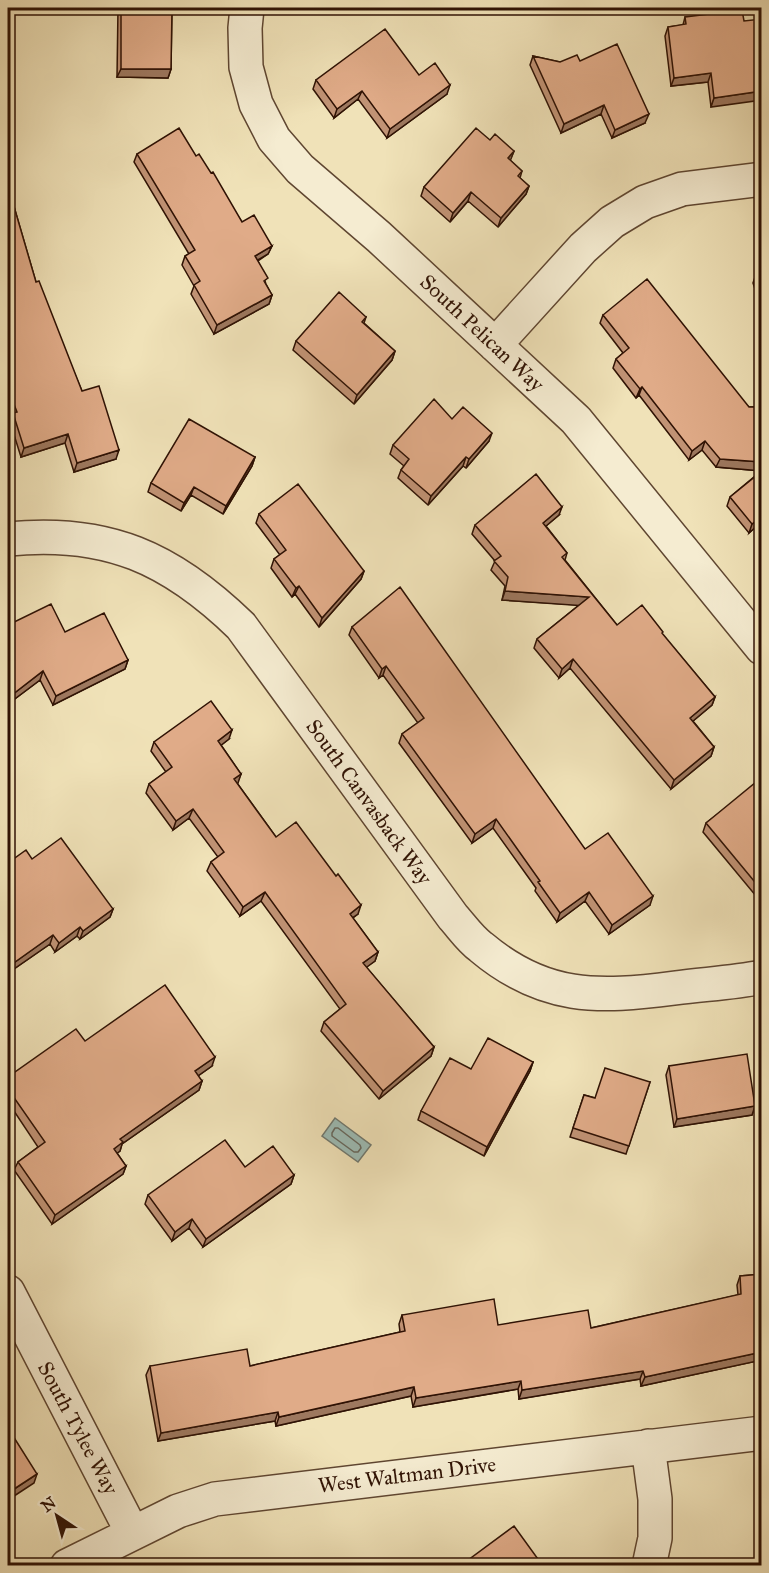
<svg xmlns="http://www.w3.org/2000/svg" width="769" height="1573" viewBox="0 0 769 1573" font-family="'IM FELL Great Primer',serif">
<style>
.water{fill:#9cbcb6;stroke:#70786f;stroke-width:1.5}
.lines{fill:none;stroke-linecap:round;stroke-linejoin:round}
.shore{stroke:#66675d;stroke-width:1.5}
.minor-casing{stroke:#5f4631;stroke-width:36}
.minor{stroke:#f5ecd1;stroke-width:33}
.wall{fill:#c19375;stroke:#2f1204;stroke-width:1.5}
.shaded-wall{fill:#9d785f;stroke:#2f1204;stroke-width:1.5}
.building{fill:#e0ab88;stroke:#2f1204;stroke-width:1.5}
.labels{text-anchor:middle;stroke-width:6;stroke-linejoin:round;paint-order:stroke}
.street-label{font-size:21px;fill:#2f1204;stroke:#f5ecd1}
</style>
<rect width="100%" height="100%" fill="#f0e2b8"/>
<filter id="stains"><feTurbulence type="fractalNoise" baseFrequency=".00333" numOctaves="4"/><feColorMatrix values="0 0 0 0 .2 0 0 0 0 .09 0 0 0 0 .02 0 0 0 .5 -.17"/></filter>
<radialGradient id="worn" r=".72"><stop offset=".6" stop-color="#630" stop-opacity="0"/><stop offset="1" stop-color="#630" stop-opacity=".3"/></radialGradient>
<path class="water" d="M335,1118L371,1145L358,1162L322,1136Z"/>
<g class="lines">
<path class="shore" d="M335,1128H338L360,1145L361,1148L358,1152H354L332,1136V1133Z"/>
<defs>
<path id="minor" d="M247,8L245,28L246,67L256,104L274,139L300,169L379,237L576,420L762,648
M495,345L583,248L612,222L645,202L682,189L762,179
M8,539C107,529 171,558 241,626L453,917C462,927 470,939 481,947C544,1000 598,998 675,988C704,984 733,983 762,977
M8,1292L132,1532
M648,1446L655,1499V1538L649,1566
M67,1566L178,1511L215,1499L762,1433"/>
</defs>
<use href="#minor" class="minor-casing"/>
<use href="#minor" class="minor"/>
</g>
<path class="wall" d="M118,8H172L171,69L168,78L117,77Z
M685,17L744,21L711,107L708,82L671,86L665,36L668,27L683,25Z
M533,56L560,62L580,61L645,123L612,138L601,114L561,133L530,65Z
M419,75L447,94L387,138L358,99L334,118L313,89L316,80Z
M490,140L514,151L510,160L522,171L520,178L529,186L526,194L498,227L468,201L450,222L421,196L424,187Z
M137,154L196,156L242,222L272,246L268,254L258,261L266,284L272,295L269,304L214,334L191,294L194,286L182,265L185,256L189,254L134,162Z
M8,186L36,282L82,391L116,459L74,472L65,443L21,457L10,422L12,416L8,406Z
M762,272V310L753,283L756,274Z
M603,315L749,407H762V527L759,524L749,533L727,506L730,497L761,471L716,467L702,450L689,460L639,395L636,398L613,368L616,359L623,353L600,323Z
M366,317L364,323L395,351L392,360L354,404L293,350L296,341Z
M452,419L489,441L466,468L463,466L428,505L398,478L401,470L404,466L390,454L393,445Z
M255,457L252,466L223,514L191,495L181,511L148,492L151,483Z
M259,514L364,571L361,579L319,627L295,594L292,597L271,568L274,559L280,555L256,523Z
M559,515L546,526L567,553L565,560L617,625L662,634L715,697L712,705L693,721L714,747L711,756L671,789L570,668L559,678L534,648L537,639L579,605L502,600L505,586L491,570L495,561L472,534L475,525Z
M8,625L65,632L128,660L125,669L53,705L40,680L8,704Z
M352,627L585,849L650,905L609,934L585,901L557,922L535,891L536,888L493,828L472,843L399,743L402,734L418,723L383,675L379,678L349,635Z
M229,739L221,745L241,774L237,783L276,837L358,914L353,918L378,952L375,961L366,967L434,1047L431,1056L379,1099L321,1031L324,1022L340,1009L261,901L240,916L207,871L211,862L218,857L189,818L173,830L146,793L149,784L166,772L151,751L154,742Z
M762,780V891L756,896L703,832L706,823Z
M32,859L113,909L110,917L80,939L77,936L55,952L50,944L8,973V863Z
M85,1041L212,1066L198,1076L202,1081L199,1090L122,1144L120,1151L117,1153L126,1166L123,1174L52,1224L14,1170L18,1162L38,1147L8,1102V1077Z
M533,1062L530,1071L484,1156L418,1120L421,1111L471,1069Z
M669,1066L755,1106L752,1115L674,1127L666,1075Z
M650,1082L626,1154L570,1137L584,1095L595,1098Z
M245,1167L294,1175L291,1184L203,1247L189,1228L172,1241L145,1204L148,1195Z
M762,1274V1360L641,1386L640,1379L519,1399L518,1389L413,1407L411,1396L276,1426L275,1421L158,1441L146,1375L150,1366H250L400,1332L399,1324L402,1315L498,1325L591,1328L738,1295L737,1285L740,1276Z
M762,1525V1534L759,1531Z"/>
<path class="shaded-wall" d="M121,69H171L168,78L117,77Z
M711,73L708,82L671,86L674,78Z
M450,85L447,94L387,138L390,129Z
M362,91L358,99L334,118L337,109Z
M762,91V100L711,107L714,98Z
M604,105L601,114L561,133L564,124Z
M649,114L645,123L612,138L615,130Z
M13,120L10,129L8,130V123Z
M514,151L511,159L505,167L508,158Z
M529,186L526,194L498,227L501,218Z
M471,192L468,201L450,222L453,213Z
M272,246L268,254L251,264L255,256Z
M272,295L269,304L214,334L217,325Z
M395,351L392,360L354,404L357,395Z
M642,387L639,395L636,398L640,389Z
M492,433L489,441L466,468L469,459Z
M68,434L65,443L21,457L24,448Z
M705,441L702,450L689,460L692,451Z
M119,450L116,459L74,472L77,463Z
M255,457L252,466L223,514L226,506Z
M466,457L463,466L428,505L431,496Z
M720,459L762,462V471L716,467Z
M194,487L191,495L181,511L184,503Z
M562,507L559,515L539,532L543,523Z
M762,516L759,524L749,533L752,524Z
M364,571L361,579L319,627L322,618Z
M299,586L295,594L292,597L296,588Z
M505,591L589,597L586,606L502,600Z
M573,659L570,668L559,678L562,669Z
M128,660L125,669L53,705L56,696Z
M386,666L383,675L379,678L382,669Z
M43,671L40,680L8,704V698Z
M715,697L712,705L686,727L690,718Z
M232,730L229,739L215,750L218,741Z
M714,747L711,756L671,789L674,780Z
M241,774L238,783L231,788L234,779Z
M193,809L189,818L173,830L176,821Z
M496,819L493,828L472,843L475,834Z
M762,885V891L756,896L759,887Z
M265,892L261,901L240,916L243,907Z
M589,892L585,901L557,922L560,913Z
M653,896L650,905L609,934L612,925Z
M361,905L358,914L346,922L350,914Z
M113,909L110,917L80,939L83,931Z
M80,927L77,936L55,952L59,943Z
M53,935L50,944L8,973V967Z
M378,952L375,961L360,972L363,963Z
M434,1047L431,1056L379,1099L383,1091Z
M215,1057L212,1066L192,1080L195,1071Z
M533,1062L530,1071L484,1156L487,1147Z
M202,1081L199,1090L122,1144L120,1151L111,1158L114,1149L120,1139Z
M755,1106L752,1115L674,1127L677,1119Z
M126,1166L123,1174L52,1224L55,1215Z
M294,1175L291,1184L203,1247L206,1239Z
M192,1219L189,1228L172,1241L175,1232Z
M762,1352V1360L641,1386L645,1377Z
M643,1371L640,1379L519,1399L522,1390Z
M521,1381L518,1389L413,1407L416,1398Z
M414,1387L411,1396L276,1426L279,1417Z
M278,1412L275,1421L158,1441L161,1433Z
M37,1474L34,1483L8,1500V1493Z"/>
<path class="building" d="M121,8H172L171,69H121Z
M742,10L744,21L762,19V91L714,98L711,73L674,78L668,27L686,24L685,17Z
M385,29L419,75L435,63L450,85L390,129L362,91L337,109L316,80Z
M617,44L649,114L615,130L604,105L564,124L533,56L560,62L577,55L580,61Z
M8,103L13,120L8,123Z
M179,128L196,156L199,154L211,173L213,172L242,222L254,215L272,246L255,256L268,278L264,281L272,295L217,325L194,285L200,281L185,256L195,250L137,154Z
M476,128L490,140L495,134L514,151L508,158L522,171L518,176L529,186L501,218L471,192L453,213L424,187Z
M8,186L36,282L39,281L82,391L99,386L119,450L77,463L68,434L24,448L13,413L17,412L8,389Z
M762,272V291L756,274Z
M647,279L749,407H762V462L720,459L705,441L692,451L642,387L640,389L616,359L629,348L603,315Z
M339,292L366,317L362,322L395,351L357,395L296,341Z
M434,399L452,419L463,407L492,433L469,459L466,457L431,496L401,470L409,459L393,445Z
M189,419L255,457L226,506L194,487L184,503L151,483Z
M762,471V516L752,524L730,497Z
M536,474L562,507L543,523L567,553L562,557L617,625L642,605L663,632L662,633L715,697L690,718L714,747L674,780L573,659L562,669L537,639L589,597L505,591L508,577L494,561L501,556L475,525Z
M298,484L364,571L322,618L299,586L296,588L274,559L286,550L259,514Z
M400,587L585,849L608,833L653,896L612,925L589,892L560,913L538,882L540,881L496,819L475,834L402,734L424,718L386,666L382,669L352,627Z
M51,604L65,632L104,613L128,660L56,696L43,671L8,698V625Z
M211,701L232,730L218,741L241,774L234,779L276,837L296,822L336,876L338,874L361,905L350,914L378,952L363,963L434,1047L383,1091L324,1022L346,1004L265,892L243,907L211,862L224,852L193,809L176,821L149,784L172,767L154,742Z
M761,778L762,780V885L759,887L706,823Z
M61,838L113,909L83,931L80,927L59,943L53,935L8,967V863L26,850L32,859Z
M165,985L215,1057L195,1071L202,1081L120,1139L123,1142L114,1149L126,1166L55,1215L18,1162L45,1142L8,1089V1077L76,1029L85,1041Z
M488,1038L533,1062L487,1147L421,1111L450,1058L471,1069Z
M747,1054L755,1106L677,1119L669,1066Z
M605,1068L650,1082L629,1146L573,1128L584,1095L595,1098Z
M225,1140L245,1167L273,1146L294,1175L206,1239L192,1219L175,1232L148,1195Z
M762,1274V1352L645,1377L643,1371L522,1390L521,1381L416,1398L414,1387L279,1417L278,1412L161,1433L150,1366L247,1349L250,1366L405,1331L402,1315L494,1299L498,1325L588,1310L591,1328L741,1294L740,1276Z
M8,1428L37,1474L8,1493Z
M514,1526L543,1566H460Z
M721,1561L729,1566H719Z"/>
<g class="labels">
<g class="street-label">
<text transform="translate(482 333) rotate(43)" y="7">South Pelican Way</text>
<text transform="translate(369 802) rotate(54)" y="7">South Canvasback Way</text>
<text transform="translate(78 1428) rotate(62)" y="7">South Tylee Way</text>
<text transform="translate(407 1475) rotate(-7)" y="7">West Waltman Drive</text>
</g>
</g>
<rect width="769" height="1573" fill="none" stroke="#f0e2b8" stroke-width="30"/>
<rect x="9" y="9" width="751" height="1555" fill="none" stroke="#2f1204" stroke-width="3"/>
<rect x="15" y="15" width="739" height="1543" fill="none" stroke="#2f1204" stroke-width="1.5"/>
<g transform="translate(57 1516) rotate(324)" stroke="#f5ecd1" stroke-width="4.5" paint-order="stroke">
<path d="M0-4.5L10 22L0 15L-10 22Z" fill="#2f1204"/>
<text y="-9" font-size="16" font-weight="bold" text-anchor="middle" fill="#2f1204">N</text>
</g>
<rect width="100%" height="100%" filter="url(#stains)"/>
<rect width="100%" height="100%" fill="url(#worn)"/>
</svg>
